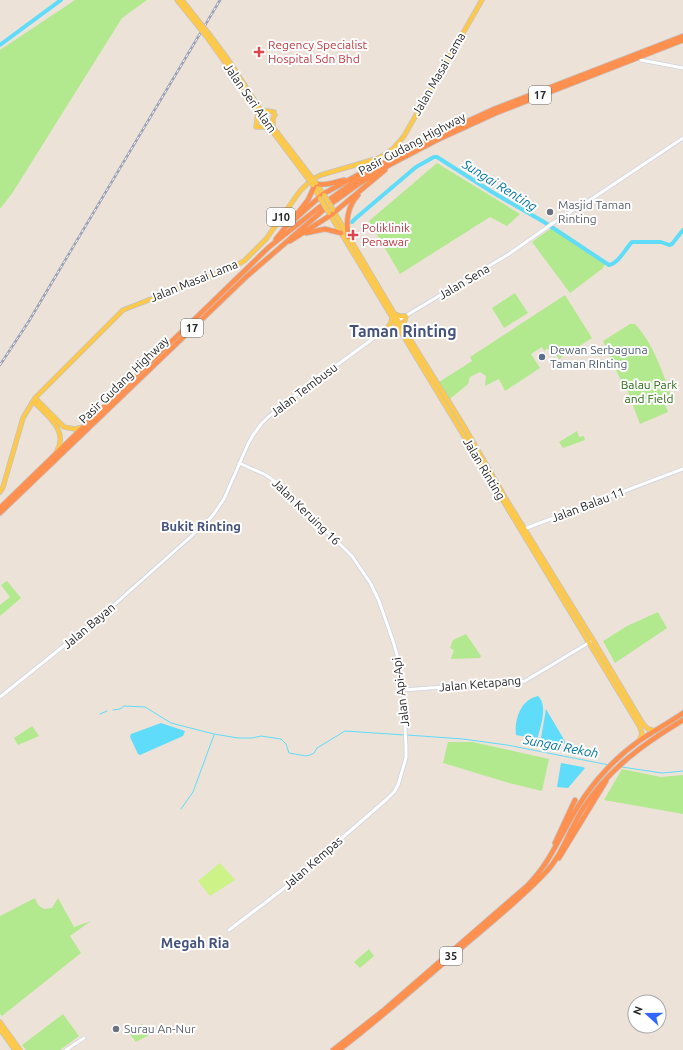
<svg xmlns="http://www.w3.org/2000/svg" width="683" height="1050" viewBox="0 0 683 1050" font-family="Ubuntu,sans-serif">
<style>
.green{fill:#b3e98e}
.pitch{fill:#ccf288}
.water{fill:#5fdcfa}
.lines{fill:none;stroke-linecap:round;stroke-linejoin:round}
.stream{stroke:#5fdcfa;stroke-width:1}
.river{stroke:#5fdcfa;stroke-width:4}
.minor-casing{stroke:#cdd3e3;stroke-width:4.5}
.major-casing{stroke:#c3c3c3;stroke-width:5.5}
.highway-casing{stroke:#c3c3c3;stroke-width:6}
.minor{stroke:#fff;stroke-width:3}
.major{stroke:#fec84b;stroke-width:4}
.highway{stroke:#ff9050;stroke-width:4.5}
.rail-casing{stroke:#9aa0b5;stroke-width:2.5}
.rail{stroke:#fff;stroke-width:1;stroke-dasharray:3;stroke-linecap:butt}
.major-bridge-casing{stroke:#c3c3c3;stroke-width:5.5;stroke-linecap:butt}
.major-bridge{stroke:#fec84b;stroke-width:4}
.health-dot{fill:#e0444e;stroke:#fff;stroke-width:1.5}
.worship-dot{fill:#6b7280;stroke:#fff;stroke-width:1.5}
.service-dot{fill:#5c6f8a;stroke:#fff;stroke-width:1.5}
.labels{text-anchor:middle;stroke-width:4;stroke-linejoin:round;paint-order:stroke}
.shield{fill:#fff;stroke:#686868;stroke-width:1}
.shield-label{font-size:11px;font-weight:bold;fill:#282828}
.health-label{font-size:12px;fill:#be3a42;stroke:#fff;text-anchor:start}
.street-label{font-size:12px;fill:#282828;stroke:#fff}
.worship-label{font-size:12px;fill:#5b616d;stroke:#fff;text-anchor:start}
.service-label{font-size:12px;fill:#4e5e75;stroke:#fff;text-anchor:start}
.park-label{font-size:12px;fill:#2b6b12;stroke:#fff}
.water-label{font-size:13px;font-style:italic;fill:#0177a3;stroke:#fff}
.neighbourhood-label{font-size:13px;font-weight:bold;fill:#45527d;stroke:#fff}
.quarter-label{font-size:14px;font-weight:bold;fill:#45527d;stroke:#fff}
.district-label{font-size:16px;font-weight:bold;fill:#45527d;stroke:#fff}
</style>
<rect width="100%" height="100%" fill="#ece2d8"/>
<path class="green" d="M75,0H147L122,18L13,192L0,209V50Z
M437,163L520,214L507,226L490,217L400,274L369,221Z
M554,226L607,262L602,269L570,293L532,242Z
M515,293L528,313L504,328L492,308Z
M565,295L592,338L559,359L553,350L550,352L548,348L544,351L542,347L531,354L540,368L505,391L499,379L485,386L486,376L480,372L470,377L468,384L450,399L439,382L472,361L470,357Z
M630,324H635C654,344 663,374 673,400L664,402L668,412L640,424L624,381H621L603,341Z
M577,431L579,437L584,436L585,440L563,448L559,442Z
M7,581L21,598L0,616V605L10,597L1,585Z
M658,612L667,628L615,663L603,641L627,626Z
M466,634L481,656L480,658L451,659L454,650L450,648L453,640Z
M32,726L39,736L18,745L14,738Z
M448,742H473L549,759L542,791L509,783L443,763Z
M622,769L661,777L683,775V814L604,800Z
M35,898L38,905L44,909L52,908L58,898L74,927L91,921L70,936L81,953L2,1016L0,1014V916Z
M369,949L374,956L360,968L354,962Z
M63,1014L79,1036L60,1050H26L22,1045Z
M142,1024L149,1033V1035L136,1042L129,1033Z"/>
<path class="pitch" d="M220,863L235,880L210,896L198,881Z"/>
<path class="water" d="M538,696C548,706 541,724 538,737L537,739L516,735C514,720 521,699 538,696Z
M546,709L566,743L564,744L542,740L541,738Z
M161,723L185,731L183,736L140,755L138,754L130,737L131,734Z
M561,763L583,767L585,768L568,788L557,787Z"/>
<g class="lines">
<path class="stream" d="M113,710L120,709L124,706L145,707L171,723L214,734L238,738H252L261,736L281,739L286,744L289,753L306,756L310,755L314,753L317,748L345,731L404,735
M100,714L107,711
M407,735L463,739L507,745L609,765
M622,767L662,773L683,771
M181,809L193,792L214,735"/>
<path class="river" d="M0,45L61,0
M352,222L356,218L416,167L434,157H437L492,192L544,222L609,265C619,263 625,249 632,242H661L669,245L672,244L683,230"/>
<defs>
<path id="minor" d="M639,57L641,60L683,68
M397,321L509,254L553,223L596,196L683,138
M524,529L683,469
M403,690L525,681L590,642
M0,697L106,612L205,524L213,515L224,499L248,444L253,435L262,423L278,408L389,327
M229,930L283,889L387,799L394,792L398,785L406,758V746L403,690L398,658L393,641L379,601L371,584L352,556L277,483L266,475L239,463
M66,1050L84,1038"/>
<path id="major" d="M177,0L198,26
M182,0L201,24
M209,34L227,58L266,118L309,174
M206,36L224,61L258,112L306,176
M261,110L274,112
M258,113L256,127H266L271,129
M273,126V118L275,115
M316,183L324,195
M313,186L320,198
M333,210L398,320L462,423L506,499L593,640L643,724L648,729L655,731
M329,213L640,727L642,734L639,741
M395,314L400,316H406L404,323L403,328
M388,327L391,323L392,318
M35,398L64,427L75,429L83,427
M33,401C46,415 69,430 57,451
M0,492L3,487L23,418L35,398L123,310L236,266L245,260L266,239L300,191L311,180L321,175L379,158L393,149L404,136L482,0
M0,1022L20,1050
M0,1029L15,1050"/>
<path id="highway" d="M317,184C326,186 335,182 344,180
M297,214L308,200L314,187
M287,226L323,194L369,169
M306,233L325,229L341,233
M348,237C346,221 347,207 358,195
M276,239L288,224
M290,241L331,215L385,170
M0,508L269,247L326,202L358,179L387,161L455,127L494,109L683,36
M0,513L246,277L328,206L360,183L391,164L437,140L496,113L683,40
M555,843L575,800
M559,858L606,781
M333,1050L384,1010L527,886C552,861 560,834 579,805C594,781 616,757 639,741C653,731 669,723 683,713
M339,1050C381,1018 420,983 460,949C489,924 520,900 546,872C563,854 570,828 584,807C610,768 643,744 683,720"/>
</defs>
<use href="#minor" class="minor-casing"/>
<use href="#major" class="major-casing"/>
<use href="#highway" class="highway-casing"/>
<use href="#minor" class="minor"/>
<use href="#major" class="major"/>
<use href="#highway" class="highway"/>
<defs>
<path id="rail" d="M0,365L29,321L220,0"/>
</defs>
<use href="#rail" class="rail-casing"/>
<use href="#rail" class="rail"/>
<defs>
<path id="major-bridge" d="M201,24L209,34
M198,26L206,36
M309,174L316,183
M306,176L313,185
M324,195L333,210
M320,198L329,213"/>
</defs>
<use href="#major-bridge" class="major-bridge-casing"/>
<use href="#major-bridge" class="major-bridge"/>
</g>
<g class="health-dot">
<path d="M257 46h4v4h4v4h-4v4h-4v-4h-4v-4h4z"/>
<path d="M351 229h4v4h4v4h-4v4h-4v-4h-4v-4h4z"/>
</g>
<g class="worship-dot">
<circle cx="550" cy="212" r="4"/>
<circle cx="116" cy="1029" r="4"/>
</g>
<circle class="service-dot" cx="542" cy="357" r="4"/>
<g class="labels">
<g class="shield">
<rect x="529" y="86" width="22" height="18" rx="3"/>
<rect x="267" y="208" width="28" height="18" rx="3"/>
<rect x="181" y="319" width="22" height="18" rx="3"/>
<rect x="440" y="947" width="22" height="18" rx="3"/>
</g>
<g class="shield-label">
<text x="540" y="99">17</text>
<text x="281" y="221">J10</text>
<text x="192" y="332">17</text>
<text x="451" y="960">35</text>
</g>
<g class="health-label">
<text x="268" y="49">Regency Specialist<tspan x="268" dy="14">Hospital Sdn Bhd</tspan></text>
<text x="362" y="232">Poliklinik<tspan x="362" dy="14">Penawar</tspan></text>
</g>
<g class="street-label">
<text transform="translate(439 74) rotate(-60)" y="4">Jalan Masai Lama</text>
<text transform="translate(250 98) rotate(55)" y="4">Jalan Seri Alam</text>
<text transform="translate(412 144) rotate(-28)" y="4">Pasir Gudang Highway</text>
<text transform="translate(194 281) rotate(-22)" y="4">Jalan Masai Lama</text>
<text transform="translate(464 282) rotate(-31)" y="4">Jalan Sena</text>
<text transform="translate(124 380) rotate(-44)" y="4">Pasir Gudang Highway</text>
<text transform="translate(304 390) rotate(-37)" y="4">Jalan Tembusu</text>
<text transform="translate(484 469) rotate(59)" y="4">Jalan Rinting</text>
<text transform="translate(588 505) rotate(-21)" y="4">Jalan Balau 11</text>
<text transform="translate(306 512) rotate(44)" y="4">Jalan Keruing 16</text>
<text transform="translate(89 626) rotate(-40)" y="4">Jalan Bayan</text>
<text transform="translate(480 684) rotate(-5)" y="4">Jalan Ketapang</text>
<text transform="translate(401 692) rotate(-97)" y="4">Jalan Api-Api</text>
<text transform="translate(313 863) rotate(-41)" y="4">Jalan Kempas</text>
</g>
<g class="worship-label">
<text x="558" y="209">Masjid Taman<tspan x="558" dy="14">Rinting</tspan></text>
<text x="124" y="1033">Surau An-Nur</text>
</g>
<g class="service-label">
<text x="550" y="354">Dewan Serbaguna<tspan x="550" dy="14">Taman RInting</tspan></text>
</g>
<g class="park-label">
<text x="649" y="389">Balau Park<tspan x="649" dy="14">and Field</tspan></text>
</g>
<g class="water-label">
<text transform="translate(500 185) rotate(32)" y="5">Sungai Renting</text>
<text transform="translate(561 746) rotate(11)" y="5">Sungai Rekoh</text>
</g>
<g class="neighbourhood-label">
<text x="201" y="531">Bukit Rinting</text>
</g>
<g class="quarter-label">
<text x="195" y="948">Megah Ria</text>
</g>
<g class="district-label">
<text x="403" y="337">Taman Rinting</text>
</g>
</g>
<g transform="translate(647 1014) rotate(291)"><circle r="19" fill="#ffffff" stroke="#a9a9a9"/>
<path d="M0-3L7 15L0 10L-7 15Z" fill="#3267ff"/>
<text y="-6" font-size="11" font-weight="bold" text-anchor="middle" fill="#282828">N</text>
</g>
</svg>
